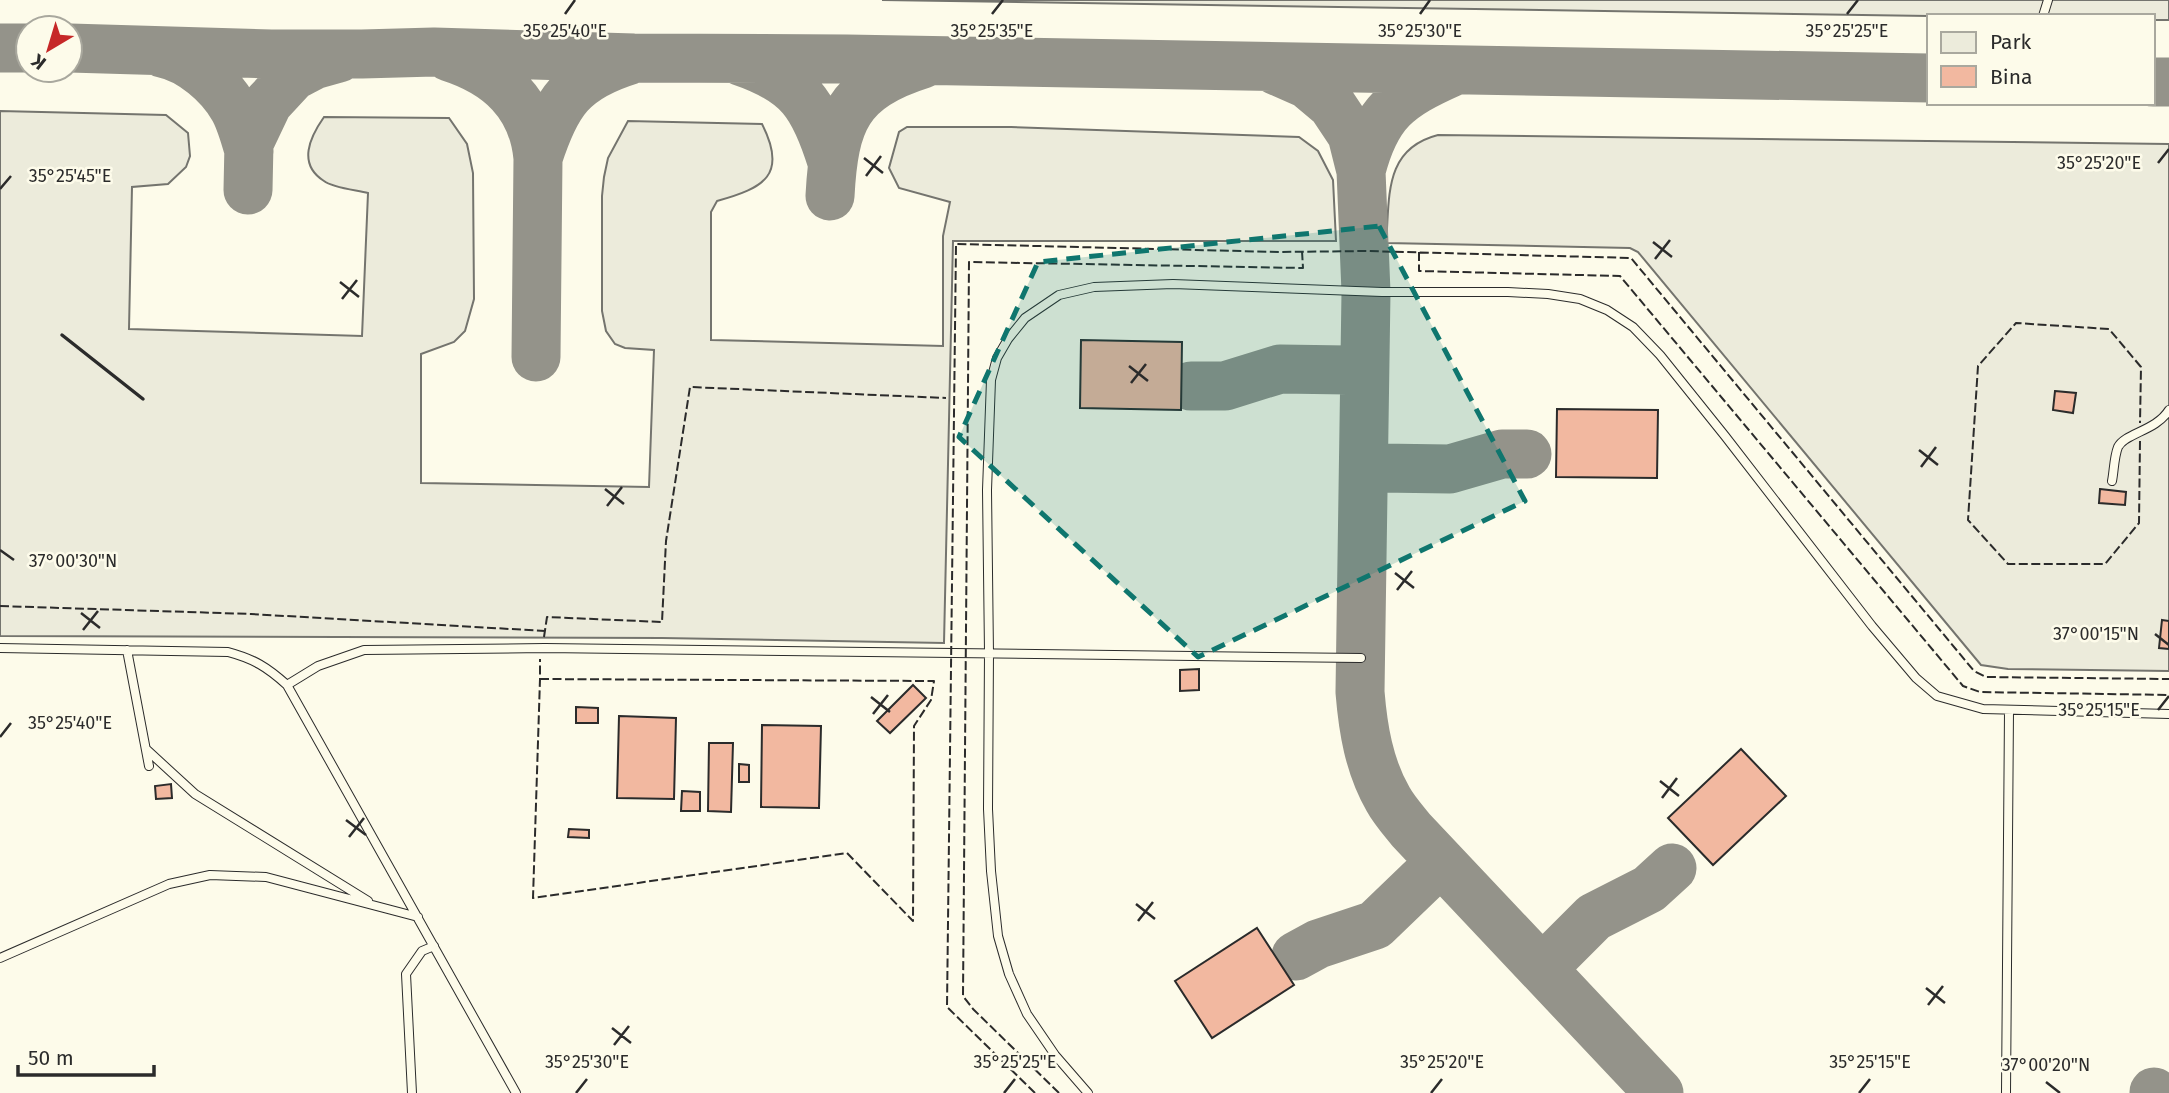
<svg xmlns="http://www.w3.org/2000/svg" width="2169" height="1093" viewBox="0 0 2169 1093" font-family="'Fira Sans',sans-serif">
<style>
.green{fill:#ecebdb;stroke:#74746e;stroke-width:2}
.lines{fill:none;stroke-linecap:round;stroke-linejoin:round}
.taxiway{stroke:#94938a;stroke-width:49}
.building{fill:#f2b8a0;stroke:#2b2b2b;stroke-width:2}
.lane-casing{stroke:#2b2b2b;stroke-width:10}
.lane{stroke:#fdfbea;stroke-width:8}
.fence{stroke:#2b2b2b;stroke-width:2;stroke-dasharray:9 3.5;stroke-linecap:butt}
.wall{stroke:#2b2b2b;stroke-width:3.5}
.marked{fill:#0f766e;fill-opacity:0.2;stroke:#0f766e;stroke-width:5;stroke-dasharray:14 9;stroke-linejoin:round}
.ticks{fill:none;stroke:#2b2b2b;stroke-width:2.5}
.ticks-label{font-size:18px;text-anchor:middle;fill:#2b2b2b;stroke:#fdfbea;stroke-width:5;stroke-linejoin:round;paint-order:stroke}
</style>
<rect width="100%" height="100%" fill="#fdfbea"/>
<path class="green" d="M882,0H2169V20H2153V16H1929Z
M0,111L166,115L188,133L190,156L186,167L168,184L132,187L129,329L362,336L368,193C356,190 333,188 324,181C297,164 310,137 324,117L449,118L467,144L473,173L474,299L465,331L454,342L421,354V483L649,487L654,350L625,348L615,344L606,331L602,311V196L604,177L608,158L628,121L762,124C788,175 764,188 717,201L711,212V340L943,346V236L950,202L899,188L889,168L899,132L907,127H1011L1299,137L1318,151L1333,180L1336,241H953L944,643L662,638L0,636Z
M1438,135L2169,144V671L2008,669L1981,665L1638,252L1630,248L1386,243C1390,198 1383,149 1438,135Z"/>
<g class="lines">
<path class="taxiway" d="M0,48H28
M70,48L271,54H362L434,52L634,58L847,59L1929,78
M162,53C191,59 220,84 234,109C241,122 245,137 249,151
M449,57C499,73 533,104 538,158L536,357
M740,61C799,81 814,104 832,162
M1275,70L1307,84L1332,105L1352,135L1361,171L1366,292L1360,692C1363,729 1369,766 1388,799C1394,810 1403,820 1411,830L1659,1093
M2153,82H2169
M538,158C556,102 572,78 630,60
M1361,171C1376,112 1398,96 1452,72
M248,190L249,143L268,103L293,76L314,65L339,58
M830,196C834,121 847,88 923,64
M1191,386H1225L1280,369L1348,370
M1371,473L1364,478V457L1380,468L1450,469L1502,454H1527
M1296,956L1318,944L1375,925L1427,875
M1553,958L1594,917L1649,889L1672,868
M2154,1092V1093"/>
</g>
<path class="building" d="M1081,340L1182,342L1181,410L1080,408Z
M2055,391L2076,393L2073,413L2053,410Z
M1557,409L1658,410L1657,478L1556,477Z
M2100,489L2126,492L2125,505L2099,503Z
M2162,620L2169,621V649L2159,648Z
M1199,669V690L1180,691V670Z
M913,685L926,698L890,733L877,721Z
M576,707L598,708V723H576Z
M619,716L676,718L674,799L617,798Z
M762,725L821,726L819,808L761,807Z
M709,743H733L731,812L708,811Z
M1741,749L1786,796L1713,865L1668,818Z
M739,764L749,765V782H739Z
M171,784L172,798L156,799L155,786Z
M682,791L700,792V811H681Z
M569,829L589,830V838L568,837Z
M1257,928L1294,985L1212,1038L1175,981Z"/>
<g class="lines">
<defs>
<path id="lane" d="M2043,16L2048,0
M2112,481C2114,471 2114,457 2118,447C2125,433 2156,431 2169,410
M0,648L228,652C254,659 267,667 287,685L516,1093
M127,650L149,766
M287,685L318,666L364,650L545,648L1361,658
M146,749L195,794L368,901
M0,958L169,884L210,875L266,877L418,917
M412,1093L406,974L422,951L434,946
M1088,1093L1055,1055L1027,1014L1009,974L998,936L991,871L988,809L989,653L987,490L991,380L997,358L1008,339L1025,318L1059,295L1094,287L1173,284L1382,292H1508L1548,294L1580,299L1607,310L1633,327L1660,355L1725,436L1872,626L1916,678L1937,696L1983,709L2169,714
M2006,1093L2009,711"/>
</defs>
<use href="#lane" class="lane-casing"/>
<use href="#lane" class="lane"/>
<path class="fence" d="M1419,252V271L1620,276L1963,686L1980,692L2169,695
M2140,441L2139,523L2105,564H2008L1968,520L1978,366L2016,323L2109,329L2141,367L2140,423
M0,606L251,614L545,631
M544,637L547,617L662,622L666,541L690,387L946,398
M540,679L934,681L931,700L914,726L913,921L847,853L533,898L540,679V659
M1035,1093L947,1007L956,244L1279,252L1366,251L1631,258L1974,671L1986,677L2169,679
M1059,1093L973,1009L963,996L969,262L1303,268L1302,251"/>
<path class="wall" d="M62,335L143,399"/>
</g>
<path class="marked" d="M1379,226L1525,501L1198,657L959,437L1038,262Z"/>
<path class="ticks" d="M565,14L575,0M992,14L1003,0M1420,14L1430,0M1847,14L1858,0M864,158L883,173M2158,163L2169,149M866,176L881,156M0,189L11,176M1653,242L1672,257M1655,259L1670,240M340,282L359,297M342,299L357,280M1129,366L1148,381M1131,383L1146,364M1919,450L1938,465M1921,467L1936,447M605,489L624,504M607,506L622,487M0,550L14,560M1395,573L1414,588M1397,590L1412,571M81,613L100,628M83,630L98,611M2155,634L2169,645M871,697L890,712M2158,710L2169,696M873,714L888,695M0,737L11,723M1660,781L1679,796M1662,798L1677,778M346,820L366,835M349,837L364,818M1136,904L1155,919M1138,921L1153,902M1926,988L1945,1003M1928,1005L1943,986M612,1028L631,1043M614,1045L629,1026M2046,1082L2060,1093M576,1093L587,1079M1004,1093L1015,1079M1431,1093L1442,1079M1859,1093L1870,1079"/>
<g class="ticks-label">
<text x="565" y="37">35°25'40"E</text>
<text x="992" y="37">35°25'35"E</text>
<text x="1420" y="37">35°25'30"E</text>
<text x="1847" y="37">35°25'25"E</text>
<text x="2099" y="169">35°25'20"E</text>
<text x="70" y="182">35°25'45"E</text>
<text x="73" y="567">37°00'30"N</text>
<text x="2096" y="640">37°00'15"N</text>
<text x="2099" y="716">35°25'15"E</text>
<text x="70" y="729">35°25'40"E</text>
<text x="587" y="1068">35°25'30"E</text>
<text x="1015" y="1068">35°25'25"E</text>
<text x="1442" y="1068">35°25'20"E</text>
<text x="1870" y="1068">35°25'15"E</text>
<text x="2046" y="1071">37°00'20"N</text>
</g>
<rect x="1927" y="14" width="228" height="91" fill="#fdfbea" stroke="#a9a89e" stroke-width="2"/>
<rect x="1941" y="32" width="35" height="21" fill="#ecebdb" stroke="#a9a89e" stroke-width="2"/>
<text x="1990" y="49" font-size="21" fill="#2b2b2b">Park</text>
<rect x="1941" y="66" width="35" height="21" fill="#f2b8a0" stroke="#a9a89e" stroke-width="2"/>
<text x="1990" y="84" font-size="21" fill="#2b2b2b">Bina</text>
<g transform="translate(49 49) rotate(218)"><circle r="33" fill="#fdfbea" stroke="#a9a89e" stroke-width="2"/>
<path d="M0-5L12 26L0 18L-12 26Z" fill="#c62828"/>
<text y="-10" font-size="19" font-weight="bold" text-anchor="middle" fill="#2b2b2b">K</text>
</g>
<path d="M18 1065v10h136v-10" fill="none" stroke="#2b2b2b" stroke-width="3.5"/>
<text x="28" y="1065" font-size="21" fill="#2b2b2b" stroke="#fdfbea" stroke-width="5" paint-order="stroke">50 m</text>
</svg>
